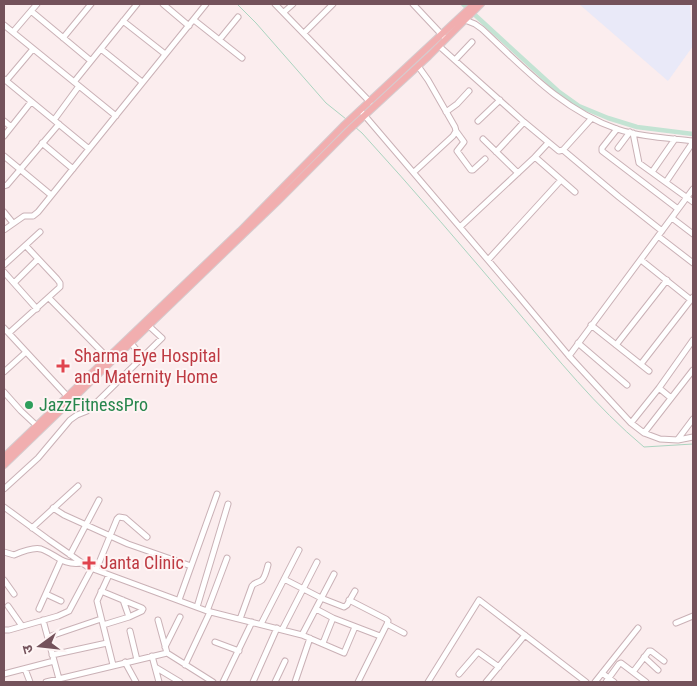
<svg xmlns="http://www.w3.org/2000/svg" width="697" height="686" viewBox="0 0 697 686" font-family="'Roboto Condensed','Noto Sans Devanagari',sans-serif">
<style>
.education{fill:#e9e9f8}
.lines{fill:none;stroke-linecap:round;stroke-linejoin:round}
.stream{stroke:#abd4c0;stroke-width:1}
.canal{stroke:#c3e3d3;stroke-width:4.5}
.minor-casing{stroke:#cab1b6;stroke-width:7}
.major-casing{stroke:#d5cbce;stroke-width:8}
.minor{stroke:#fff;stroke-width:5}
.major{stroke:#f1aeaf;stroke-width:6}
.health-dot{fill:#e0444e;stroke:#fef4f4;stroke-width:2}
.leisure-dot{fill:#2e9e5b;stroke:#fef4f4;stroke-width:2}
.labels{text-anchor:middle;stroke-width:4;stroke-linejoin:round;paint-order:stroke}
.health-label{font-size:18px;fill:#be3a42;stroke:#fef4f4;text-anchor:start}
.leisure-label{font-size:18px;fill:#27864d;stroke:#fef4f4;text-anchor:start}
</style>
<rect width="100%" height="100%" fill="#fbedee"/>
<path class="education" d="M579,4H690L693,46L668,81Z"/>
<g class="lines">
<path class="stream" d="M237,4L256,23L326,103L346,119
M355,127L362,133C415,191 466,251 517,311C557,358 596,407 644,447L693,444"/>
<path class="canal" d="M463,4L558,91L579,106L608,118L637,127L693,134"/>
<defs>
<path id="minor" d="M163,4L189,26
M275,4L370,102
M413,4L444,37
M31,11L91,61
M284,12L293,4
M194,20L242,58
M465,20L475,24L482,29C524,68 562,110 617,129C641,137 668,138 693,141
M123,21L165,54
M4,25L116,116
M13,32L37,4
M304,33L333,4
M63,38L91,4
M220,39L238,17
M439,46L524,122L559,151L563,150L591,119
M101,49L142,82
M455,60L472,42
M4,79L89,149
M6,81L33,49
M74,82L137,4
M360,110L517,294L569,356L631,423L644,433L660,439L678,440L693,437
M446,112L457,104L469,91
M54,120L79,86
M4,121L11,127
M478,121L500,100
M617,129L602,148V151L678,209
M456,131L464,142L457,151L471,170H473L485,159
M633,133L639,163L693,202
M4,136L31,102
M483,139L518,173
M42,143L73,169
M618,148L630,132
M563,150L619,197L662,231
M496,152L524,122
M4,156L51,195
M535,157L575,192
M414,172L453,136L456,131L455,127L428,80L418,66
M652,172L675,139
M666,182L693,142
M4,186L7,185L59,124
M4,212L13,223
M672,218L693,234
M460,227L535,157L548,143
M4,230L24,216H33L38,212L206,4
M658,236L693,263
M488,260L561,180
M641,260L691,300
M4,265L40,232
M4,272L37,309
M14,283L38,259
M49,298L110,360
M591,325L649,371
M4,328L68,397
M9,333L60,287V283L57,279L26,246
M131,343L142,357
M578,343L627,385
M616,345L667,280
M569,356L693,189
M641,364L693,297
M4,372L26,352
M659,388L671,398
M4,392L21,411L37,426
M631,423L659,388L693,340
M644,433L693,370
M678,439L693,419
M4,489L38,458L70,420L77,415L87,411L96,403L162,338L149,326
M4,507L49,540L88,567L207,611L302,635L344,653L355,627
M53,508L64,515L128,544L191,566
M32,528L78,486
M4,552L14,555C21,552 33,547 41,549C56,554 62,566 82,563
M70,555L99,500
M96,570L117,519L119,517L125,518L147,537
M109,575L97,601L113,665
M284,579L321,598L344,607L347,605L355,591
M4,580L14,594
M101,591L142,608L143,609L142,611L129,617L103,625
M46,594L61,601
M123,600L129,617
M179,600L217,494
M349,600L386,619L388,621L387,624
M8,606L22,626
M197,607L228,504
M39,609L61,560
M316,609L333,618
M207,611L227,558
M240,619L252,586C255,582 258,583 262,580C265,577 267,569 268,565
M43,620L59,679
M158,620L167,653L213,682
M676,623L693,616
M261,624L299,550
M4,630H9L58,616L69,611L92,568
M282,630L317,562
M130,631L137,660
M302,635L334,574
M48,637L101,619
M215,642L239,651
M323,643L333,618L380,636
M165,647L180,617
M52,655L107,643
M152,656L159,682
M644,657L658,670
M125,662L136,682
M185,665L210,612
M155,667L180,682
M25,669L30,682
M633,672L649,651H651L664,661
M602,673L614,682
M4,674L54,661
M459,674L478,652L499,667
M46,682L167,653
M223,682L252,622
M253,682L277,628
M275,682L285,661
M295,682L310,638
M358,682L387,624L404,633
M428,682L479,600L586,682
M486,682L525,635
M595,682L638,628
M606,682L619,664L621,663L646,682"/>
<path id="major" d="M4,457L240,231L343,126L474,4
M4,465L278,201L350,129L429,56L481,4"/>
</defs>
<use href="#minor" class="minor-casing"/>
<use href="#major" class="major-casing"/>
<use href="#minor" class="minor"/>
<use href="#major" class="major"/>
</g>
<g class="health-dot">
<path d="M60.5 358.5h5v5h5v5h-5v5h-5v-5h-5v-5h5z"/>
<path d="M86.5 555.5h5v5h5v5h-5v5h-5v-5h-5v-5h5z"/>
</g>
<circle class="leisure-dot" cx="29" cy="405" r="5"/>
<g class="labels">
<g class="health-label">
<text x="74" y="362">Sharma Eye Hospital<tspan x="74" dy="21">and Maternity Home</tspan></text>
<text x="100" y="569">Janta Clinic</text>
</g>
<g class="leisure-label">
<text x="39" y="411">JazzFitnessPro</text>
</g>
</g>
<rect width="697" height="686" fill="none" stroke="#74525b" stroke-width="10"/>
<g transform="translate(40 646) rotate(255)" stroke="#fef4f4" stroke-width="4" paint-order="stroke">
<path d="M0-4L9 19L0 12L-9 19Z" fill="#74525b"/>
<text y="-8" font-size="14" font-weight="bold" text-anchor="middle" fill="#74525b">उ</text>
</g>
</svg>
